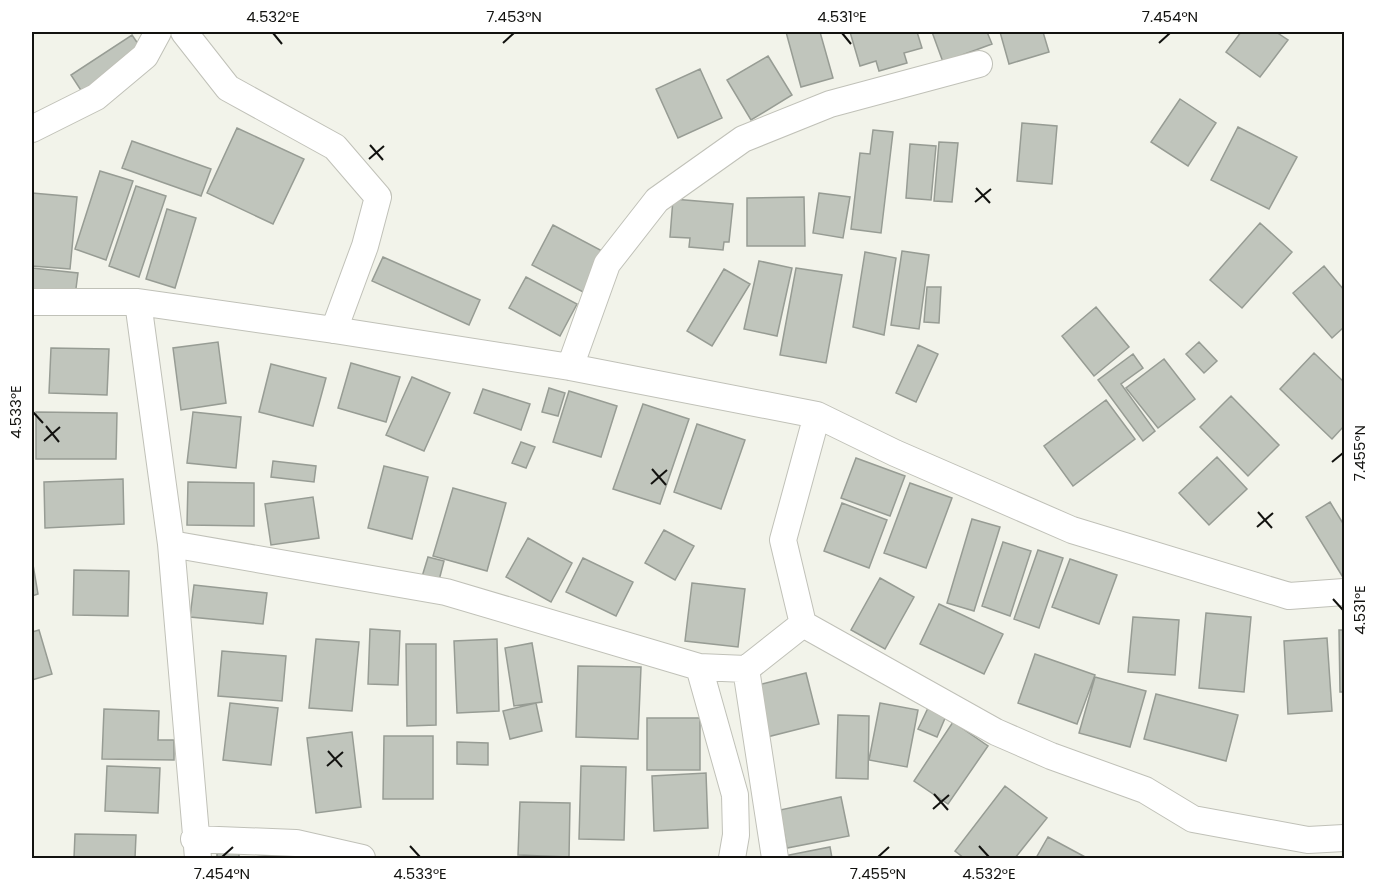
<svg xmlns="http://www.w3.org/2000/svg" width="1376" height="890" font-family="Poppins,sans-serif">
  <rect width="100%" height="100%" fill="#f2f3ea"/>
  <path fill="#c0c5bc" stroke="#979c94" stroke-width="1.5" d="M786,32H820L833,78L801,87Z
    M850,32H917L922,48L904,53L907,63L879,71L876,61L860,66Z
    M932,32H987L992,44L943,62Z
    M1000,32H1043L1049,52L1009,64Z
    M1241,32H1276L1288,40L1260,77L1226,52Z
    M132,35L145,54L84,95L71,75Z
    M768,56L792,95L751,120L727,80Z
    M700,69L722,118L678,138L656,89Z
    M1180,99L1216,123L1188,166L1151,142Z
    M1022,123L1057,126L1052,184L1017,181Z
    M1238,127L1297,157L1269,209L1211,180Z
    M237,128L304,159L273,224L207,193Z
    M873,130L893,132L881,233L851,229L860,153L870,154Z
    M132,141L211,169L201,196L122,168Z
    M939,142L958,143L952,202L934,201Z
    M910,144L936,146L931,200L906,198Z
    M100,171L133,181L106,260L75,249Z
    M136,186L166,196L139,277L109,266Z
    M32,193L77,197L70,269L32,266Z
    M819,193L850,197L843,238L813,233Z
    M804,197L805,246H747V198Z
    M673,199L733,204L729,242H724L723,250L689,247L690,238L670,237Z
    M167,209L196,218L175,288L146,279Z
    M1260,223L1292,252L1242,308L1210,280Z
    M553,225L606,253L585,293L532,265Z
    M902,251L929,255L919,329L891,325Z
    M865,252L896,258L884,335L853,327Z
    M383,257L480,300L469,325L372,281Z
    M759,261L792,268L777,336L744,329Z
    M1324,266L1344,290V327L1332,338L1293,293Z
    M32,268L78,273L75,296L32,291Z
    M796,268L842,275L826,363L780,355Z
    M724,269L750,284L712,346L687,331Z
    M526,277L577,304L560,336L509,308Z
    M927,287H941L939,323L924,322Z
    M1096,307L1129,347L1094,376L1062,336Z
    M218,342L226,403L181,410L173,348Z
    M1199,342L1217,361L1204,373L1186,354Z
    M918,345L938,354L916,402L896,393Z
    M51,348L109,349L107,395L49,393Z
    M1314,353L1344,382V426L1332,439L1280,389Z
    M1133,354L1143,368L1121,384L1155,431L1143,441L1098,380Z
    M1164,359L1195,399L1158,428L1126,388Z
    M351,363L400,377L386,422L338,408Z
    M271,364L326,378L313,426L259,412Z
    M412,377L450,393L424,451L386,435Z
    M549,388L565,393L558,416L542,412Z
    M483,389L530,404L521,430L474,413Z
    M569,391L617,406L601,457L553,442Z
    M1231,396L1279,445L1248,476L1200,427Z
    M1106,400L1135,439L1073,486L1044,446Z
    M643,404L689,419L660,504L613,489Z
    M36,412L117,413L116,459H36Z
    M193,412L241,417L236,468L187,463Z
    M697,424L745,440L721,509L674,492Z
    M521,442L535,447L526,468L512,463Z
    M1217,457L1247,489L1209,525L1179,493Z
    M856,458L905,476L890,516L841,498Z
    M273,461L316,466L314,482L271,477Z
    M384,466L428,477L412,539L368,528Z
    M123,479L124,524L45,528L44,482Z
    M188,482L254,483V526L187,525Z
    M910,483L952,498L926,568L884,553Z
    M453,488L506,503L487,571L433,556Z
    M313,497L319,538L271,545L265,504Z
    M1330,502L1344,525V579L1306,517Z
    M842,503L887,520L869,568L824,551Z
    M972,519L1000,527L974,611L947,603Z
    M664,530L694,546L675,580L645,563Z
    M528,538L572,563L551,602L506,577Z
    M1003,542L1031,551L1010,616L982,606Z
    M1038,550L1063,558L1039,628L1014,619Z
    M428,557L444,561L438,584L421,580Z
    M583,558L633,582L616,616L566,592Z
    M32,559L38,594L32,596Z
    M1070,559L1117,575L1099,624L1052,607Z
    M74,570L129,571L128,616L73,615Z
    M880,578L914,597L885,649L851,630Z
    M692,583L745,589L738,647L685,641Z
    M194,585L267,593L263,624L190,617Z
    M939,604L1003,634L984,674L920,644Z
    M1206,613L1251,617L1244,692L1199,688Z
    M1133,617L1179,620L1175,675L1128,672Z
    M370,629L400,631L398,685L368,684Z
    M39,630L52,674L32,680V632Z
    M1339,630H1344V692H1340Z
    M1327,638L1332,711L1288,714L1284,641Z
    M316,639L359,642L352,711L309,708Z
    M497,639L499,711L457,713L454,641Z
    M532,643L542,702L514,706L505,648Z
    M406,644H436V725L407,726Z
    M222,651L286,656L282,701L218,696Z
    M1035,654L1095,675L1077,724L1018,703Z
    M578,666L641,667L638,739L576,737Z
    M806,673L819,724L767,737L754,686Z
    M1095,677L1146,691L1130,747L1079,733Z
    M1156,694L1238,715L1226,761L1144,739Z
    M230,703L278,708L271,765L223,760Z
    M536,703L542,731L510,739L503,711Z
    M880,703L918,710L907,767L869,760Z
    M928,708L946,716L937,737L918,729Z
    M104,709L159,711L158,740H174V760L102,759Z
    M838,715L869,716L868,779L836,778Z
    M647,718H700V770H647Z
    M953,722L988,746L948,804L914,781Z
    M352,732L361,807L316,813L307,738Z
    M384,736H433V799H383Z
    M457,742L488,743V765L457,764Z
    M107,766L160,768L158,813L105,811Z
    M581,766L626,767L624,840L579,839Z
    M706,773L708,828L654,831L652,776Z
    M1005,786L1047,818L1015,858H964L955,851Z
    M841,797L849,836L787,848L780,810Z
    M520,802L570,803L569,857L518,855Z
    M75,834L136,835L135,858H74Z
    M1048,837L1087,858H1036Z
    M830,847L832,858H785L784,856Z
    M239,848V858H217V849Z
    M280,854V858H246Z"/>
  <g fill="none" stroke-linecap="round" stroke-linejoin="round">
    <defs>
      <path id="street" d="M184,32L228,88L335,147L378,197L365,246L334,330
        M32,129L96,97L145,56L158,32
        M32,302H138L334,330L570,367L817,415L895,453L1072,530L1289,596L1344,592
        M138,302L171,544L198,858
        M570,367L607,264L657,200L743,139L830,104L979,64
        M817,415L783,540L803,624L996,732L1051,756L1145,790L1193,819L1308,840L1344,838
        M171,544L446,592L699,667L746,669L803,624
        M699,667L735,795L736,835L732,858
        M746,669L775,858
        M194,839L296,843L362,858"/>
    </defs>
    <use href="#street" stroke="#c0c1b8" stroke-width="28"/>
    <use href="#street" stroke="#fff" stroke-width="26"/>
  </g>
  <path fill="none" stroke="#12120f" stroke-width="2" d="M273,33L282,44M842,33L851,44M503,43L514,33M1159,43L1170,33M370,145L383,160M369,159L384,146M976,188L990,203M975,202L991,189M33,412L43,423M46,426L59,442M44,441L60,427M1332,462L1343,453M652,469L666,485M651,484L667,470M1258,512L1272,528M1257,527L1273,513M1333,599L1343,610M328,751L342,767M327,766L343,752M934,794L948,810M933,809L949,795M410,846L420,857M979,846L989,857M222,857L233,847M878,857L889,847"/>
  <rect width="1376" height="890" fill="none" stroke="#ffffff" stroke-width="66"/>
  <rect x="33" y="33" width="1310" height="824" fill="none" stroke="#12120f" stroke-width="2"/>
  <g font-size="15" text-anchor="middle" fill="#12120f">
    <text x="273" y="22">4.532°E</text>
    <text x="514" y="22">7.453°N</text>
    <text x="842" y="22">4.531°E</text>
    <text x="1170" y="22">7.454°N</text>
    <text transform="translate(16 412) rotate(-90)" y="5">4.533°E</text>
    <text transform="translate(1360 453) rotate(-90)" y="5">7.455°N</text>
    <text transform="translate(1360 610) rotate(-90)" y="5">4.531°E</text>
    <text x="222" y="879">7.454°N</text>
    <text x="420" y="879">4.533°E</text>
    <text x="878" y="879">7.455°N</text>
    <text x="989" y="879">4.532°E</text>
  </g>
</svg>
